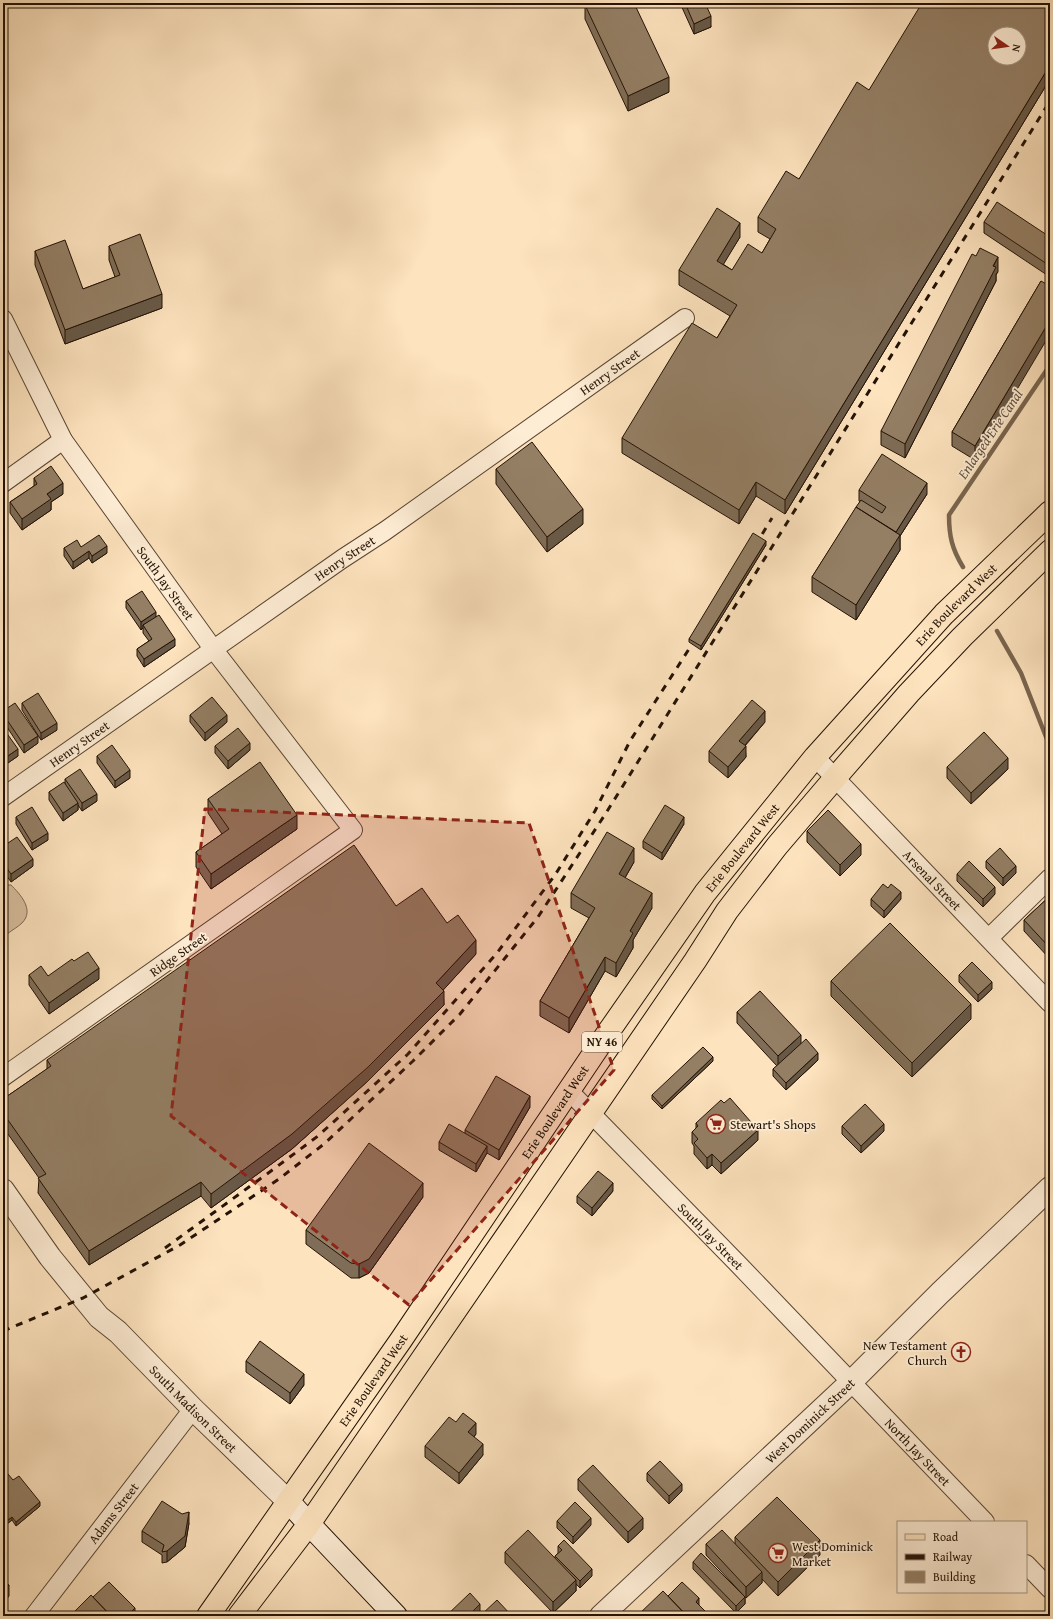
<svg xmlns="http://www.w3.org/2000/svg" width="1053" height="1619" font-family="'Gentium Book Plus',serif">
  <rect width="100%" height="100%" fill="#fde3be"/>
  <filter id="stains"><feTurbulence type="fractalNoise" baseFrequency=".005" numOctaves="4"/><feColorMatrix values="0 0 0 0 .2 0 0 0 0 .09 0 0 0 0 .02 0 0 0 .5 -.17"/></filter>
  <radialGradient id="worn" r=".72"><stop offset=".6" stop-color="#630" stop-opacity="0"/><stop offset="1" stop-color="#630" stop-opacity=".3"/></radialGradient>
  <path fill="#d8bf9e" stroke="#7e6851" d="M3,885H11C20,894 35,910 22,923C18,927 12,930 7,934L3,927Z"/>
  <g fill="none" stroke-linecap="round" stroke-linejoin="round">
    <path stroke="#79654e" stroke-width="4.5" d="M963,567C952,549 949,536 949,515L1050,365
      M997,631L1021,673L1050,747"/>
    <defs>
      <g id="minor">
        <path id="s1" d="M3,319L63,440L214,650L353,830L3,1077"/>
        <path d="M3,483L63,440"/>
        <path id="s2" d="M815,757L1050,1003"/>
        <path id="s3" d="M3,797L342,559L385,531L685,318"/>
        <path d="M989,938L1050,878"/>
        <path id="s4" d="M569,1091L739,1265L985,1522"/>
        <path d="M1026,1564L1050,1589"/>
        <path id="s5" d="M34,1616L193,1409"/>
      </g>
      <g id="tertiary">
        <path id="s6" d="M3,1190L50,1257L99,1317L118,1332L193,1409L288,1501"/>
        <path id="s7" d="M601,1616L851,1382L940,1293L1050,1188"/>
      </g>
      <path id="secondary" d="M288,1501L309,1524L396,1616"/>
      <g id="primary">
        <path id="s8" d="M208,1616L401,1340L609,1031L705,893L815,757L944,614L1050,512"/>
        <path d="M239,1616L309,1524L695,961L727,911L777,846L835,778L909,693L962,637L1050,551"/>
      </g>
    </defs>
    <use href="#minor" stroke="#5a4632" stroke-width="20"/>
    <use href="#tertiary" stroke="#5a4632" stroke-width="24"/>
    <use href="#secondary" stroke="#231204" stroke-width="24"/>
    <use href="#primary" stroke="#231204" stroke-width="24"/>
    <use href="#minor" stroke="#feedd5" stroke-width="18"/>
    <use href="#tertiary" stroke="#feedd5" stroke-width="22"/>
    <use href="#secondary" stroke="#feedd5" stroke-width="22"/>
    <use href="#primary" stroke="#fde3be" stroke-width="22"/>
    <path stroke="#231204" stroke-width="3" stroke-dasharray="7 7" stroke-linecap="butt" d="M755,546L772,518
      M165,1248L271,1171L318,1136L408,1054L497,953L555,875L595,811L630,741L698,635
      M3,1331L83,1298L180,1245L279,1179L324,1144L413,1061L460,1014L538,917L606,813L1050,101"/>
  </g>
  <path fill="#7f6d57" stroke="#231204" d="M680,3H705L711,27L694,34Z
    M1050,3V79L785,514L756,496L739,524L622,453V438L717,338L730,316L679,285V270L740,237L723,264L732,270L762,253L770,239L758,232V217L799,179L869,90Z
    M585,5L669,92L628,111L585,19Z
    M984,222L1050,237V277L984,233Z
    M109,246L162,308L65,344L35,265V251L83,289L115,277L109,260Z
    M998,272L996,274V281L905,458L881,445V431Z
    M1041,281L975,460L952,446V432Z
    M496,469L583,524L547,552L496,484Z
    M34,478L63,494L51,502V510L22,530L10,513V502L34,486Z
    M859,490L927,494L900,536V550L856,620L812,592V577L860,502L859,501Z
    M766,545L701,650L689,642V639Z
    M81,547L107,553L92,563L89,558L73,569L64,556V548Z
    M126,601L156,617L175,646L144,667L137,656V649L149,641L143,633V628L141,630L126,608Z
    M22,703L57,730L41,740L22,710Z
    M3,711L38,743L24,753L3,721Z
    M190,715L227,722L205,741L190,722Z
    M765,722L745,746L746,757L728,778L709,762V751Z
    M3,728L18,756L5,765L3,762Z
    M215,746L250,750L228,769L215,753Z
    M97,756L130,778L115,788L97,763Z
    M947,767L1008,769L971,804L947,778Z
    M65,779L97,801L82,811L78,805V810L63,821L49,800V792L65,784Z
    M208,799L297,829L211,889L196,867V852L222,834L208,813Z
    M16,817L48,840L32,850L16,824Z
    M684,824L662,860L643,848V841Z
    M807,831L861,855L840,876L807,842Z
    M3,836L8,843L33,866L11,882L4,872V877L3,878Z
    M986,861L1016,873L1003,886L986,868Z
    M634,862L625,878L652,908L633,940V948L616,977L605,971L569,1033L540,1016V1001L589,918L571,908V893Z
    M957,874L995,894L983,907L957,881Z
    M888,888L901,899L884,918L871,906V899Z
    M1050,896V959L1024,931V920Z
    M396,906L447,923L476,954L443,990L444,1005L368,1081L292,1149L211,1208L201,1196L89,1265L38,1193L39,1178L3,1127V1099L47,1069V1060Z
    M29,975L48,976L99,979L49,1014L29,985Z
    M959,975L992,989L978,1002L959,982Z
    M831,981L971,1019L912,1077L831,996Z
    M737,1012L801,1044L818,1060L786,1090L773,1076V1069L777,1066L737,1023Z
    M713,1061L662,1109L652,1099V1095Z
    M530,1107L499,1160L487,1153L476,1172L439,1150V1142L465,1133V1130Z
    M696,1123L758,1140L721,1174L712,1165L707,1169L694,1154V1146L692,1143V1132L696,1129Z
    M842,1126L884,1131L861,1153L842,1134Z
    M613,1191L592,1216L577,1203V1196Z
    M423,1197L369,1273L359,1278H351L306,1244V1230Z
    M246,1361L304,1385L290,1404L246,1372Z
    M476,1434L474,1437L483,1455L459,1484L425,1457V1446Z
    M647,1473L682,1491L669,1504L647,1481Z
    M578,1479L643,1529L628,1543L578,1490Z
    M13,1480L40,1506L16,1526L12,1520L3,1527Z
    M557,1521L591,1525L573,1544L557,1528Z
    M189,1523L185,1547L167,1562L162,1563V1555L142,1542V1531Z
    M735,1537L820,1555L778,1596L762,1579V1583L746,1598L745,1597V1604L736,1613L693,1569V1562L745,1597L706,1555V1544H735Z
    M558,1546L592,1576L580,1588L576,1584V1591L553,1613L505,1563V1552L555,1558V1556L558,1553Z"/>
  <path fill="#685947" stroke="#231204" d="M711,16V27L694,34V24Z
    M1050,65V79L785,514V500Z
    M669,77V92L628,111V96Z
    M7,152V160L3,161V154Z
    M740,223V237L717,275V261Z
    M998,257V272L996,274V281L905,458V444Z
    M162,294V308L65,344V330Z
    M1050,320V334L975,460V446Z
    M756,482V496L739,524V510Z
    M63,483V494L51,502V510L22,530V519L47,494Z
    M927,483V494L900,536V550L856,620V605L894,535Z
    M583,509V524L547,552V537Z
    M766,541V545L701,650V646Z
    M107,546V553L92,563V556Z
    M89,551V558L73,569V562Z
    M156,612V619L143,625V628L141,630V622Z
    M175,639V646L144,667V659Z
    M765,711V722L739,752V741Z
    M227,715V722L205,741V733Z
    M57,723V730L41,740V733Z
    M38,736V743L24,753V745Z
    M250,743V750L228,769V761Z
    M746,746V757L728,778V767Z
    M18,749V756L5,765V758Z
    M1008,758V769L971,804V793Z
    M130,770V778L115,788V781Z
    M97,794V801L82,811V803Z
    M78,803V810L63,821V813Z
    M297,815V829L211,889V874Z
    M684,817V824L662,860V853Z
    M48,833V840L32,850V843Z
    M861,844V855L840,876V865Z
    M634,848V862L619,888V874Z
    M33,859V866L11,882V874Z
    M1016,866V873L1003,886V878Z
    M4,870V877L3,878V871Z
    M995,887V894L983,907V899Z
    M901,892V899L884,918V911Z
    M652,893V908L633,940V948L616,977V963L630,931Z
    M476,940V954L436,998V983Z
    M605,957V971L569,1033V1018Z
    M99,968V979L49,1014V1003Z
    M992,982V989L978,1002V995Z
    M444,991V1005L368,1081L292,1149L211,1208V1194Z
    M971,1004V1019L912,1077V1063Z
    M801,1035V1046L778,1067V1056Z
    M818,1053V1060L786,1090V1083Z
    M713,1057V1061L662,1109V1106Z
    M530,1096V1107L499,1160V1150Z
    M884,1124V1131L861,1153V1146Z
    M758,1130V1140L721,1174V1163Z
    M487,1146V1153L476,1172V1164Z
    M712,1154V1165L707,1169V1158Z
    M201,1182V1196L89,1265V1251Z
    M423,1183V1197L369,1273L359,1278V1264Z
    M613,1183V1191L592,1216V1208Z
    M304,1374V1385L290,1404V1393Z
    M476,1423V1434L468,1443V1432Z
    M483,1444V1455L459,1484V1473Z
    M682,1484V1491L669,1504V1496Z
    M40,1502V1506L16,1526V1522Z
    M189,1512V1523L185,1547L167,1562V1551Z
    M12,1517V1520L3,1527V1524Z
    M591,1518V1525L573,1544V1537Z
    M643,1518V1529L628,1543V1532Z
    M820,1540V1555L778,1596V1582Z
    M592,1569V1576L580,1588V1581Z
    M762,1572V1583L746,1598V1587Z
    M576,1580V1591L553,1613V1602Z
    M9,1585V1596L3,1604V1593Z
    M745,1597V1604L736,1613V1606Z
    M699,1598V1606L696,1602Z
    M480,1604V1611L476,1616H468Z
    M135,1608V1616H127Z"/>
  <path fill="#947f65" stroke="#231204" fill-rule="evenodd" d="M588,3H634L669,77L628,96L585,5Z
    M685,3H705L711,16L694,24Z
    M922,3H1050V65L785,500L756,482L739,510L622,438L692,323L717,338L737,305L679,270L717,208L740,223L717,261L732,270L748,244L762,253L776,229L758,217L786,171L799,179L857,82L869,90ZM995,34H1019V58H995Z
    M3,143L7,152L3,154Z
    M997,202L1050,237V266L984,222Z
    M140,234L162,294L65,330L35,251L65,240L83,289L120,275L109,246Z
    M980,248L998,257L993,266L996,267L905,444L881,431L972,254L976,256Z
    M1041,281L1050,286V320L975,446L952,432Z
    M532,442L583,509L547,537L496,469Z
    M882,454L927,483L896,532L856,507L861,500L882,513L886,507L859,490Z
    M51,466L63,483L47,494L51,499L22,519L10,502L37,484L34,478Z
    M856,507L900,535L856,605L812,577Z
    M753,533L766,541L701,646L689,639Z
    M99,535L107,546L92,556L89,551L73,562L64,548L77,540L81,547Z
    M142,591L156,612L141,622L126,601Z
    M159,615L175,639L144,659L137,649L152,639L143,625Z
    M38,693L57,723L41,733L22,703Z
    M212,697L227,715L205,733L190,715Z
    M752,700L765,711L739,741L746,746L728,767L709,751Z
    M15,703L38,736L24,745L3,714V711Z
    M3,728L18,749L5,758L3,755Z
    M238,728L250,743L228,761L215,746Z
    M984,732L1008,758L971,793L947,767Z
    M112,745L130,770L115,781L97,756Z
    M260,762L297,815L211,874L196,852L229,829L208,799Z
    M80,769L97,794L82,803L65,779Z
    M64,782L78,803L63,813L49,792Z
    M665,805L684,817L662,853L643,841Z
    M32,807L48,833L32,843L16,817Z
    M828,810L861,844L840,865L807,831Z
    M607,832L634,848L619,874L652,893L630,931L633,933L616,963L605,957L569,1018L540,1001L595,908L571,893Z
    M3,836L8,843L17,837L33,859L11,874L3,863Z
    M354,845L396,906L422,888L447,923L458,915L476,940L436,983L444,991L368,1067L292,1134L211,1194L201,1182L89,1251L38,1178L46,1174L3,1113V1099L51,1066L47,1060Z
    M1000,848L1016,866L1003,878L986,861Z
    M969,861L995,887L983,899L957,874Z
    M883,884L888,888L891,884L901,892L884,911L871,899Z
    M1050,896V948L1024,920Z
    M890,923L971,1004L912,1063L831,981Z
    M88,952L99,968L49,1003L29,975L41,966L48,976L72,959L74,961Z
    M972,962L992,982L978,995L959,975Z
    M760,991L801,1035L778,1056L737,1012Z
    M806,1039L818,1053L786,1083L773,1069Z
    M703,1047L713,1057L662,1106L652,1095Z
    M496,1076L530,1096L499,1150L465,1130Z
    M730,1098L758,1130L721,1163L712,1154L707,1158L694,1143L698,1139L692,1132L698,1126L696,1123L721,1100L724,1103Z
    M865,1104L884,1124L861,1146L842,1126Z
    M449,1124L487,1146L476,1164L439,1142Z
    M369,1143L423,1183L369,1259L359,1264L351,1263L306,1230Z
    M598,1171L613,1183L592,1208L577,1196Z
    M260,1341L304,1374L290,1393L246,1361Z
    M463,1413L476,1423L468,1432L483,1444L459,1473L425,1446L449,1417L456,1422Z
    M660,1461L682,1484L669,1496L647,1473Z
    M593,1465L643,1518L628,1532L578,1479Z
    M3,1468L13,1480L19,1476L40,1502L16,1522L12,1517L3,1524Z
    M777,1497L820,1540L778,1582L735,1537Z
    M162,1501L182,1514L189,1512L185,1536L167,1551L162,1552L164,1545L142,1531Z
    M575,1502L591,1518L573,1537L557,1521Z
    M528,1530L576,1580L553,1602L505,1552Z
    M722,1530L762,1572L746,1587L706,1544Z
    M564,1540L592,1569L580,1581L555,1556L562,1550L558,1546Z
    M701,1553L745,1597L736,1606L693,1562Z
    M3,1579L9,1585L3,1593Z
    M109,1582L135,1608L127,1616H111L93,1597Z
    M682,1582L699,1598L696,1602L710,1616H687L668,1596Z
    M663,1591L687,1616H637Z
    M470,1593L480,1604L468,1616H446Z
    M91,1595L111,1616H70Z
    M497,1600L512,1616H480Z"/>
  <path fill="#8f2418" fill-opacity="0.2" stroke="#8f2418" stroke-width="3" stroke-dasharray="8 5" stroke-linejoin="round" d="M205,809L529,823L614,1070L409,1305L171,1116Z"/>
  <defs>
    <symbol id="supermarket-ring" viewBox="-11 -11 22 22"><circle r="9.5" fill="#feedd5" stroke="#8f2418" stroke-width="1.5"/><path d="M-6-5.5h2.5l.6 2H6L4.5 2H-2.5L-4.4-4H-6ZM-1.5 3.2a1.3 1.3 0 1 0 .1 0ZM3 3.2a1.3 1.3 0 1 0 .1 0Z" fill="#8f2418"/></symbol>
    <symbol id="church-ring" viewBox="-11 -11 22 22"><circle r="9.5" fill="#feedd5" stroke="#8f2418" stroke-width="1.5"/><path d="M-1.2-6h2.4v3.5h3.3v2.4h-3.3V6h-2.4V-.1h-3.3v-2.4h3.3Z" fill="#8f2418"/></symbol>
  </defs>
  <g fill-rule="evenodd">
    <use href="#supermarket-ring" x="705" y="1113" width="22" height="22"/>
    <use href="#church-ring" x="950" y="1341" width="22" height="22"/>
    <use href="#supermarket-ring" x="767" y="1542" width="22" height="22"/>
  </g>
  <g text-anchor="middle" stroke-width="3.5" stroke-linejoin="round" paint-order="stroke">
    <rect fill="#feedd5" stroke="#655443" stroke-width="1" x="582" y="1032" width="40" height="20" rx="3"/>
    <g font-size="12" font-weight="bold" fill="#231204">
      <text x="602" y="1046">NY 46</text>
    </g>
    <g font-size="13" fill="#231204" stroke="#feedd5">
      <text dy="5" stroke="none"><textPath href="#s3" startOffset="741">Henry Street</textPath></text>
      <text dy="5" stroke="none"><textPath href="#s3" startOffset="417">Henry Street</textPath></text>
      <text dy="5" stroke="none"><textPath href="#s1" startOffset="311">South Jay Street</textPath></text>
      <text dy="5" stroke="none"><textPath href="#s8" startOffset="1260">Erie Boulevard West</textPath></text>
      <text dy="5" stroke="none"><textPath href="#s3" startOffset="93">Henry Street</textPath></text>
      <text dy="5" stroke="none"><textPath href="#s8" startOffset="936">Erie Boulevard West</textPath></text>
      <text dy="5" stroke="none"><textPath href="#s2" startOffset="170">Arsenal Street</textPath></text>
      <text transform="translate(178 954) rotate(-35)" y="5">Ridge Street</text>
      <text dy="5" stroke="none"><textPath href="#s8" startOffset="612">Erie Boulevard West</textPath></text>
      <text dy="5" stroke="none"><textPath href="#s4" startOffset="203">South Jay Street</textPath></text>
      <text dy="5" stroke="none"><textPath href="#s8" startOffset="288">Erie Boulevard West</textPath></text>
      <text dy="5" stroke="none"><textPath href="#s6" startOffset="291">South Madison Street</textPath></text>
      <text dy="5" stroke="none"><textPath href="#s7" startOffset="286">West Dominick Street</textPath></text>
      <text dy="5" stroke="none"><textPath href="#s4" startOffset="502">North Jay Street</textPath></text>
      <text dy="5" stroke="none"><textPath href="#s5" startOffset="130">Adams Street</textPath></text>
    </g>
    <g font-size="13" fill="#231204" stroke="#feedd5" text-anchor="start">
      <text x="730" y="1129">Stewart's Shops</text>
      <text x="947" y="1350" text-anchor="end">New Testament<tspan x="947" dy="15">Church</tspan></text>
      <text x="792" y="1551">West Dominick<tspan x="792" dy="15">Market</tspan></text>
    </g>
    <g font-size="14" font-style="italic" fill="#64503b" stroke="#feedd5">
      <text transform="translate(990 434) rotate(-56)" y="5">Enlarged Erie Canal</text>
    </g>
  </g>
  <rect width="1053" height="1619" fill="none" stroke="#fde3be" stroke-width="16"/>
  <rect x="4" y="4" width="1045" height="1611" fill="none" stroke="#231204" stroke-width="2"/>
  <rect x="8" y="8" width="1037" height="1603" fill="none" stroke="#231204"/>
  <rect x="897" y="1521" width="130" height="72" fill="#feedd5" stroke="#a69581"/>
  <rect x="905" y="1534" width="20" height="6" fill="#fde3be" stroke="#a69581"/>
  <text x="933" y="1541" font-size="12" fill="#231204">Road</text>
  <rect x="905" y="1554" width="20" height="6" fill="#231204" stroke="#a69581"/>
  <text x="933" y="1561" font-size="12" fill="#231204">Railway</text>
  <rect x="905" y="1571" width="20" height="12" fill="#947f65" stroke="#a69581"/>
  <text x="933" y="1581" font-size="12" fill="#231204">Building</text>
  <g transform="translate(1007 46) rotate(103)"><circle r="19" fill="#feedd5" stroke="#a69581"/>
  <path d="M0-3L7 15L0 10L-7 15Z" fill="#8f2418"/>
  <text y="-6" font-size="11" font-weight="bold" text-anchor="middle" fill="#231204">N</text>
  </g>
  <rect width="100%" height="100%" filter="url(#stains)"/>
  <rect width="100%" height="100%" fill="url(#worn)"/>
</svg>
